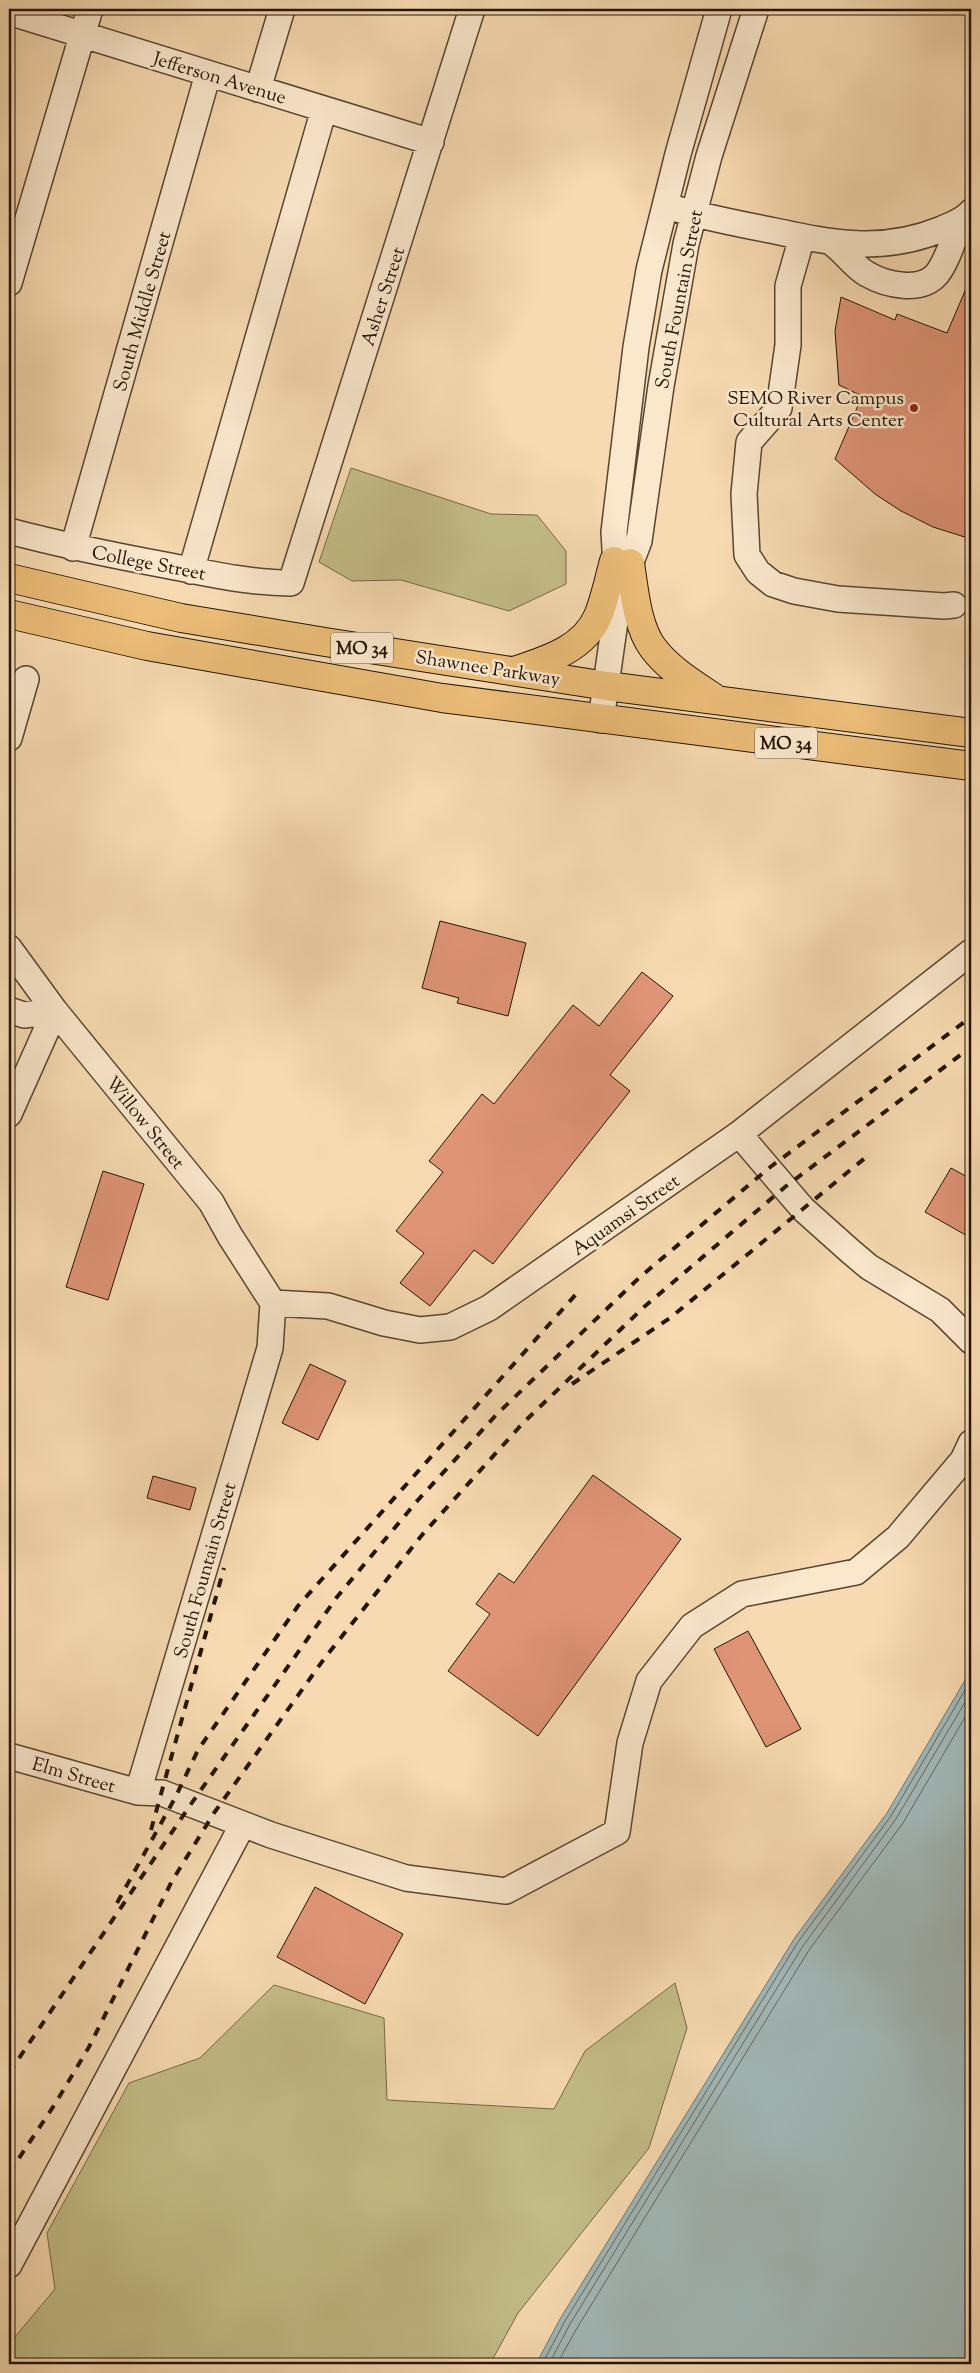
<svg xmlns="http://www.w3.org/2000/svg" width="980" height="2373" font-family="'Sorts Mill Goudy',serif">
  <rect width="100%" height="100%" fill="#f7dab1"/>
  <filter id="stains"><feTurbulence type="fractalNoise" baseFrequency=".004" numOctaves="4"/><feColorMatrix values="0 0 0 0 .2 0 0 0 0 .09 0 0 0 0 .02 0 0 0 .5 -.17"/></filter>
  <radialGradient id="worn" r=".72"><stop offset=".6" stop-color="#630" stop-opacity="0"/><stop offset="1" stop-color="#630" stop-opacity=".3"/></radialGradient>
  <path fill="#c3bd87" stroke="#736846" d="M351,468L491,514L537,515L566,551V584L509,611L401,580L352,581L319,562Z
    M675,1983L687,2028L649,2148L518,2313L490,2364H9V2344L55,2289L47,2233L129,2083L200,2058L274,1985L384,2018L387,2100L554,2109L585,2051Z"/>
  <path fill="#a2b8b8" stroke="#6f7670" d="M971,1670V2364H536L560,2319L794,1939L887,1813Z"/>
  <g fill="none" stroke-linecap="round" stroke-linejoin="round">
    <path stroke="#62665e" stroke-width="1" d="M542,2364L565,2321L798,1942L891,1816L971,1680
      M549,2364L570,2324L803,1946L896,1819L971,1692
      M557,2364L577,2328L809,1950L903,1823L971,1707"/>
  </g>
  <path fill="#df9476" stroke="#231405" d="M971,277V539L933,527L901,511L875,494L835,459L862,396L839,385L835,331L841,297L895,320L897,314L947,333Z
    M440,921L526,943L508,1016L457,1003L459,998L422,988Z
    M642,972L673,996L610,1075L630,1091L493,1264L474,1250L430,1306L400,1283L424,1253L396,1231L443,1172L429,1161L482,1094L494,1104L573,1005L599,1026Z
    M951,1168L971,1179V1238L925,1212Z
    M103,1171L144,1184L108,1300L66,1287Z
    M310,1364L346,1381L318,1440L282,1423Z
    M593,1475L681,1539L538,1736L448,1671L490,1614L476,1604L499,1573L514,1583Z
    M153,1476L196,1488L190,1510L147,1498Z
    M748,1631L801,1729L766,1747L714,1649Z
    M315,1887L403,1934L365,2004L277,1957Z"/>
  <g fill="none" stroke-linecap="round" stroke-linejoin="round">
    <defs>
      <path id="minor" d="M9,12L431,142
        M258,89L282,9
        M677,209C708,218 739,224 770,230C831,243 881,254 942,229C953,224 963,221 971,212
        M802,237L788,286V345L779,408L749,442L744,494L747,555L758,572L773,584L794,591L838,599L944,606L954,605
        M832,243C845,252 854,267 867,274C886,285 921,293 937,274C948,260 954,237 961,220
        M9,283L90,9
        M9,531C62,545 116,556 170,566C210,574 250,583 291,583L472,9
        M73,548L208,74
        M191,571L324,109
        M617,582L614,532L636,347L649,270L678,154L719,9
        M601,720L619,593L639,541L661,386L686,244L709,156L756,9
        M9,738L26,679
        M9,948L55,1011L211,1202L230,1236L273,1303
        M9,1010L24,1015L55,1011
        M9,1114L55,1011
        M739,1134L803,1209L850,1251L869,1267L940,1310L971,1341
        M9,1756L138,1792L162,1793L271,1835L406,1878L506,1891L617,1832L630,1743L649,1681L692,1626L742,1594L856,1572L898,1537L963,1460L971,1443
        M138,1792L270,1348L273,1303L328,1306L384,1323L420,1330L450,1327L489,1308L739,1134L971,952
        M9,2265L243,1824"/>
      <path id="highway" d="M630,563C634,589 637,627 653,648C669,669 692,683 713,697
        M9,578L181,618L325,642L607,686L971,733
        M9,614L147,646L442,698L971,766
        M517,670C547,660 584,649 598,616C605,599 609,579 614,561"/>
    </defs>
    <use href="#minor" stroke="#584630" stroke-width="28"/>
    <use href="#highway" stroke="#231405" stroke-width="30"/>
    <use href="#minor" stroke="#fae7cc" stroke-width="25"/>
    <use href="#highway" stroke="#ecbd78" stroke-width="28"/>
    <path stroke="#231405" stroke-width="4" stroke-dasharray="9 9" stroke-linecap="butt" d="M572,1384L670,1318L865,1158
      M151,1830L224,1568
      M117,1903L175,1798L198,1750L298,1606L578,1292
      M9,2073L191,1804L337,1597L418,1500L497,1414L640,1277L769,1168L971,1017
      M9,2173L55,2104L89,2047L172,1881L214,1813L324,1659L422,1535L523,1423L644,1307L785,1187L971,1047"/>
  </g>
  <circle fill="#8f2418" stroke="#fae7cc" stroke-width="2" cx="914" cy="408" r="5"/>
  <g text-anchor="middle" stroke-width="5" stroke-linejoin="round" paint-order="stroke">
    <g fill="#fae7cc" stroke="#645341" stroke-width="1">
      <rect x="331" y="632.5" width="62" height="31" rx="4"/>
      <rect x="755" y="727.5" width="62" height="31" rx="4"/>
    </g>
    <g font-size="18" font-weight="bold" fill="#231405">
      <text x="362" y="654">MO 34</text>
      <text x="786" y="749">MO 34</text>
    </g>
    <g font-size="19" fill="#231405" stroke="#fae7cc">
      <text transform="translate(220 77) rotate(17)" y="7">Jefferson Avenue</text>
      <text transform="translate(382 296) rotate(-72)" y="7">Asher Street</text>
      <text transform="translate(678 299) rotate(-79)" y="7">South Fountain Street</text>
      <text transform="translate(141 311) rotate(-74)" y="7">South Middle Street</text>
      <text transform="translate(149 562) rotate(11)" y="7">College Street</text>
      <text transform="translate(488 667) rotate(9)" y="7">Shawnee Parkway</text>
      <text transform="translate(146 1122) rotate(51)" y="7">Willow Street</text>
      <text transform="translate(625 1214) rotate(-35)" y="7">Aquamsi Street</text>
      <text transform="translate(204 1570) rotate(-74)" y="7">South Fountain Street</text>
      <text transform="translate(74 1774) rotate(16)" y="7">Elm Street</text>
    </g>
    <g font-size="19" fill="#231405" stroke="#fae7cc" text-anchor="end">
      <text x="904" y="404">SEMO River Campus<tspan x="904" dy="22">Cultural Arts Center</tspan></text>
    </g>
  </g>
  <rect width="980" height="2373" fill="none" stroke="#f7dab1" stroke-width="30"/>
  <rect x="10" y="10" width="960" height="2353" fill="none" stroke="#231405" stroke-width="2.5"/>
  <rect x="15" y="15" width="950" height="2343" fill="none" stroke="#231405"/>
  <rect width="100%" height="100%" filter="url(#stains)"/>
  <rect width="100%" height="100%" fill="url(#worn)"/>
</svg>
